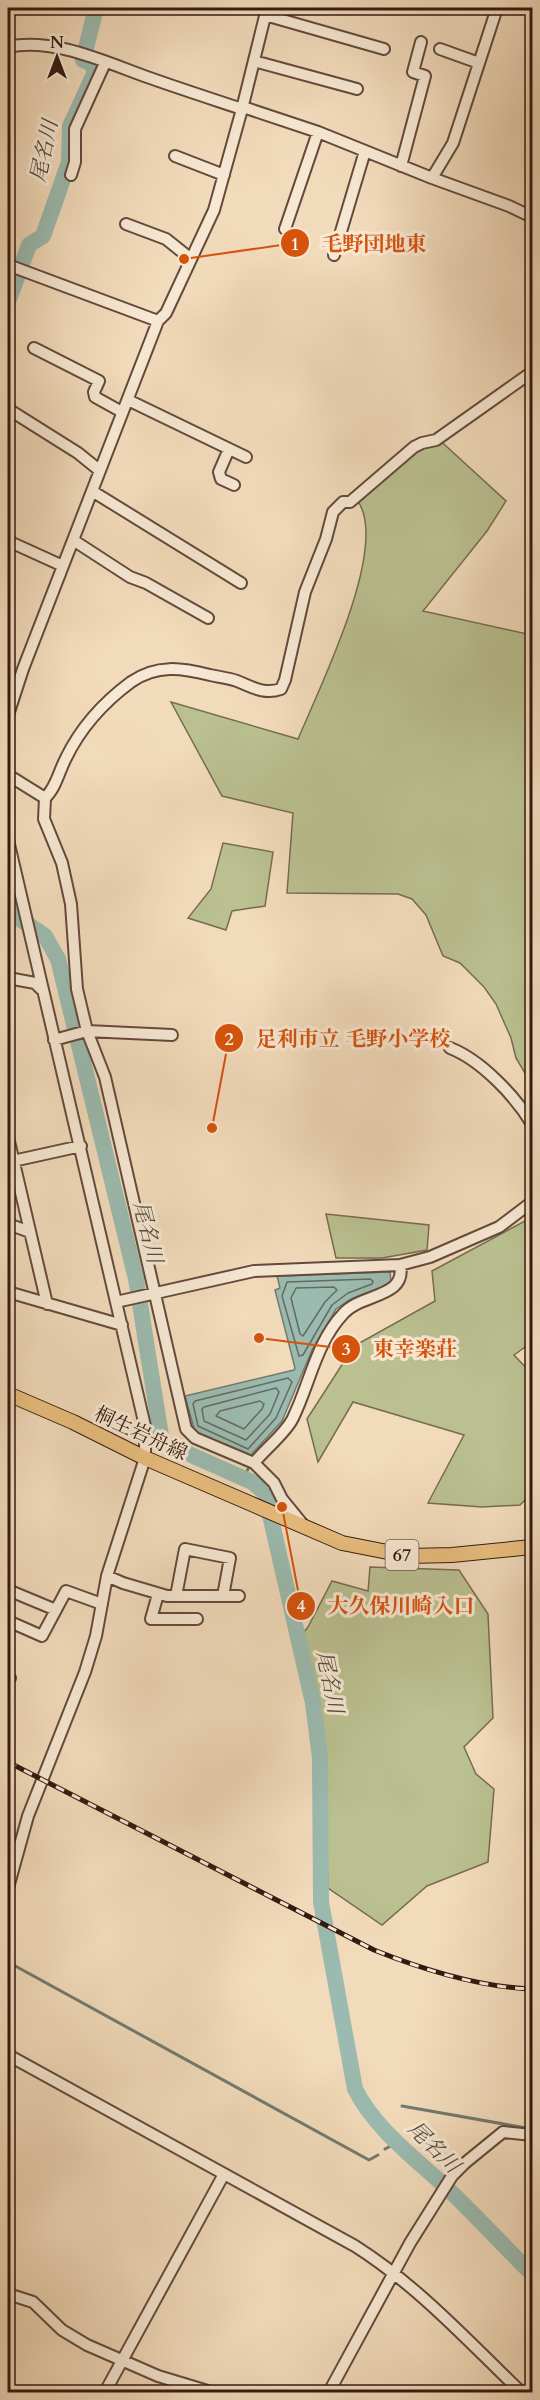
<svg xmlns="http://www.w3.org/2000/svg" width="540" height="2400" font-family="Cardo,'Noto Serif JP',serif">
  <rect width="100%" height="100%" fill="#f2dbbb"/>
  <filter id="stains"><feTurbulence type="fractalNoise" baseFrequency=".00333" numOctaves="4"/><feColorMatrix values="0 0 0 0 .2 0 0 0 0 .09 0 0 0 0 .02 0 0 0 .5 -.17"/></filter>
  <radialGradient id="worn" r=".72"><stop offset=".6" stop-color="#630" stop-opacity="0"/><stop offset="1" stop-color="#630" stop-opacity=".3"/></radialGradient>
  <path fill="#bac090" stroke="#766d50" stroke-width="1.5" d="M434,435L506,501L487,531L423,611L532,635V1085L516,1058L511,1038L496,1004L484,987L460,963L443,956L426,915L412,899L398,894L287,893L293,813L222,796L171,702L298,739C320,687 380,565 363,512C361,506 358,501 355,495Z
    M223,843L273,852L265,906L232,911L226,930L188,918L211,889Z
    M326,1214L429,1225L427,1250L382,1258H336Z
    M532,1214V1342L514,1355L532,1374V1493L520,1505L482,1507L428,1503L464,1435L353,1402L318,1462L307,1419L354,1346L435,1301L432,1271L527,1220Z
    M370,1567L459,1570L488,1614L493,1718L464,1747L476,1774L494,1789L488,1862L427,1886L382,1925L328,1888L322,1735L302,1634L308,1627L332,1581L368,1591Z"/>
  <path fill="#9bbbb0" stroke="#717b70" stroke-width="1.5" d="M390,1272L391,1281L385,1286L351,1299L336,1309L312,1350L282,1421L249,1457L195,1432L185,1396L294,1370L295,1368L275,1290L280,1288L277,1276Z"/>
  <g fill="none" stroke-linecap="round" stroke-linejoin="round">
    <path stroke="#676a60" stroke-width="1.5" d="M370,1279L373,1281L372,1284L348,1293L332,1305L303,1355L299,1356L282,1296L287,1282Z
      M296,1288L334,1287L337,1290L325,1302L303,1336L300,1334L291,1298Z
      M288,1378L292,1382L276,1418L248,1449L198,1426L193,1404L195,1401Z
      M276,1388L279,1392L270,1414L246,1440L204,1421L202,1409L204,1407Z
      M260,1401L264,1404L262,1409L244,1429L216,1416L220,1411Z"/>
    <path stroke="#717b70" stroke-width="3" d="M244,1478L248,1469
      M8,1962L369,2160L378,2155
      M402,2106L532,2129
      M385,2149L396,2143"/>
    <path stroke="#9bbbb0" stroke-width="16" d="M8,302L29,245L43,236L69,162L70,126L95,72L91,63L83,60L96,8
      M8,911L45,936L58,959L136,1279L162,1442L252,1482L265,1493L313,1703L320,1758L321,1902L355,2089C375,2129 416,2159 448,2189C477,2217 504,2246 532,2274"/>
    <defs>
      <path id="minor" d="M265,15L384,49
        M8,47C54,37 107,63 150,78C181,89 212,99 242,109
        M440,49L479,63
        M254,61L357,89
        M243,107L318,132L432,178L509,206L532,217
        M175,156L224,175
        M401,166L425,76L413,72L421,42
        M71,175L75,162V129L105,63
        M432,178L453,143L497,8
        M126,224L166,239L191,259
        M285,229L318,132
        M334,255L365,151
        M8,265L158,321
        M34,348L99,381L94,392L95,397L122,412
        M128,400L246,457
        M8,409L78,453L99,470
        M229,449L219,472L221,479L234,485
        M92,491L241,583
        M73,540L130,577L146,583L208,618
        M8,541L63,566
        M8,715L23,669L158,321L166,313L214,210L242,109L267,8
        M8,775L45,798
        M8,840L145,1426V1458L107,1576L96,1636L85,1672L28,1816L8,1888
        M8,978L35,983L41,989
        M54,1040L87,1031L172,1035
        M450,1048C481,1060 515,1096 532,1124
        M8,1137L47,1304
        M8,1159L13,1161L81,1146
        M8,1224L30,1232
        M8,1292L122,1325
        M116,1302L254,1271L400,1265L430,1257L499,1227L532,1202
        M254,1463C265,1449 286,1433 293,1418C310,1383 316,1343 343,1314C361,1293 407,1298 400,1265
        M304,1526L282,1499L274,1483L254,1463L195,1438L186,1429L105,1077L87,1031L77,989L71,904L62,863L44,819L45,798C56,788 59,771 66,758C81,727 104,702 131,682C157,664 182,668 210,675C219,677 229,678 237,681C252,687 264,695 281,689L285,680L305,592L326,539L333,512L343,502H350L414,447L422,443L436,440L532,372
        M107,1576L123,1583L167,1596H239
        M8,1590L56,1610
        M158,1594L151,1619H197
        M176,1596L185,1549L230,1558L223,1596
        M8,1621L42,1636L66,1591L102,1604
        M8,1677L10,1678L8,1680
        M8,2055L355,2246C418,2286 468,2341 521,2392
        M8,2294L33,2302L62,2330L87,2345L158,2376L211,2392
        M105,2392L224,2174
        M329,2392L410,2243L452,2176L465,2163L503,2132L532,2135"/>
      <path id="major" d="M8,1394L73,1422L145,1458L342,1543L408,1556L452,1555L532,1547"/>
    </defs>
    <use href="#minor" stroke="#634a3c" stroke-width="14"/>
    <use href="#major" stroke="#331a11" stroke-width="16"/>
    <use href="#minor" stroke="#f7e8d3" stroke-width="10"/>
    <use href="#major" stroke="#e9be7e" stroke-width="14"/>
    <defs>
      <path id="rail" d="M8,1762L374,1950C424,1970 478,1987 532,1989"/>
    </defs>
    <use href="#rail" stroke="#331a11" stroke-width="5"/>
    <use href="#rail" stroke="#f7e8d3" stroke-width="3" stroke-dasharray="9" stroke-linecap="butt"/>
  </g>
  <g text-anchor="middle" stroke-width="6" stroke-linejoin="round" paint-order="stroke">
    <rect fill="#f7e8d3" stroke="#6e584b" stroke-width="1.5" x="385.5" y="1540" width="33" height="30" rx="4.5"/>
    <g font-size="18" font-weight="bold" fill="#331a11">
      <text x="402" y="1561">67</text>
    </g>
    <g font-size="20" fill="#331a11" stroke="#f7e8d3">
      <text transform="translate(141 1433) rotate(25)" y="7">桐生岩舟線</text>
    </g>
    <g font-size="21" font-style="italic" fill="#524a41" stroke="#f7e8d3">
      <text transform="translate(44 151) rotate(-78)" y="7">尾名川</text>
      <text transform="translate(148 1232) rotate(76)" y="7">尾名川</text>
      <text transform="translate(330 1682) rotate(79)" y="7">尾名川</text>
      <text transform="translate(434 2147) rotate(45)" y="7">尾名川</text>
    </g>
  </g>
  <path fill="none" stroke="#d6530c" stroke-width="2" d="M184 259L295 243M212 1128L229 1038M259 1338L346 1349M282 1507L301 1606"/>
  <g fill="#d6530c" stroke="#f7e8d3" stroke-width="2">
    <circle cx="184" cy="259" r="6"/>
    <circle cx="212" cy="1128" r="6"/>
    <circle cx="259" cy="1338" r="6"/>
    <circle cx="282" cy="1507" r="6"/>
    <circle cx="295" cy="243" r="15"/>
    <circle cx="229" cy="1038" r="15"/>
    <circle cx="346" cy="1349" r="15"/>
    <circle cx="301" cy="1606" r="15"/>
  </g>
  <g font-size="18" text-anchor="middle" font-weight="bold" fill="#fff">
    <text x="295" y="250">1</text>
    <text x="229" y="1045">2</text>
    <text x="346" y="1355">3</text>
    <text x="301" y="1612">4</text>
  </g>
  <g font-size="21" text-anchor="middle" font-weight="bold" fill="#d6530c" stroke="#f7e8d3" stroke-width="6" stroke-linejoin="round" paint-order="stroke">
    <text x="374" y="251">毛野団地東</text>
    <text x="353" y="1046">足利市立 毛野小学校</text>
    <text x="415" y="1356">東幸楽荘</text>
    <text x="401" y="1613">大久保川崎入口</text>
  </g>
  <rect width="540" height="2400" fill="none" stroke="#f2dbbb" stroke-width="30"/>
  <rect x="9" y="9" width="522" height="2382" fill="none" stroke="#331a11" stroke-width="3"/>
  <rect x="15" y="15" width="510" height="2370" fill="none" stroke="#331a11" stroke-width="1.5"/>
  <g transform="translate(57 57)" stroke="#f7e8d3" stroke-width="4.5" paint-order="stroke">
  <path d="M0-4.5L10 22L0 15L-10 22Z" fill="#331a11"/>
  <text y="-9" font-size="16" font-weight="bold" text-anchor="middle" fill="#331a11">N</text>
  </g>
  <rect width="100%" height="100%" filter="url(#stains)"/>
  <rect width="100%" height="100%" fill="url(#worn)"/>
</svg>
